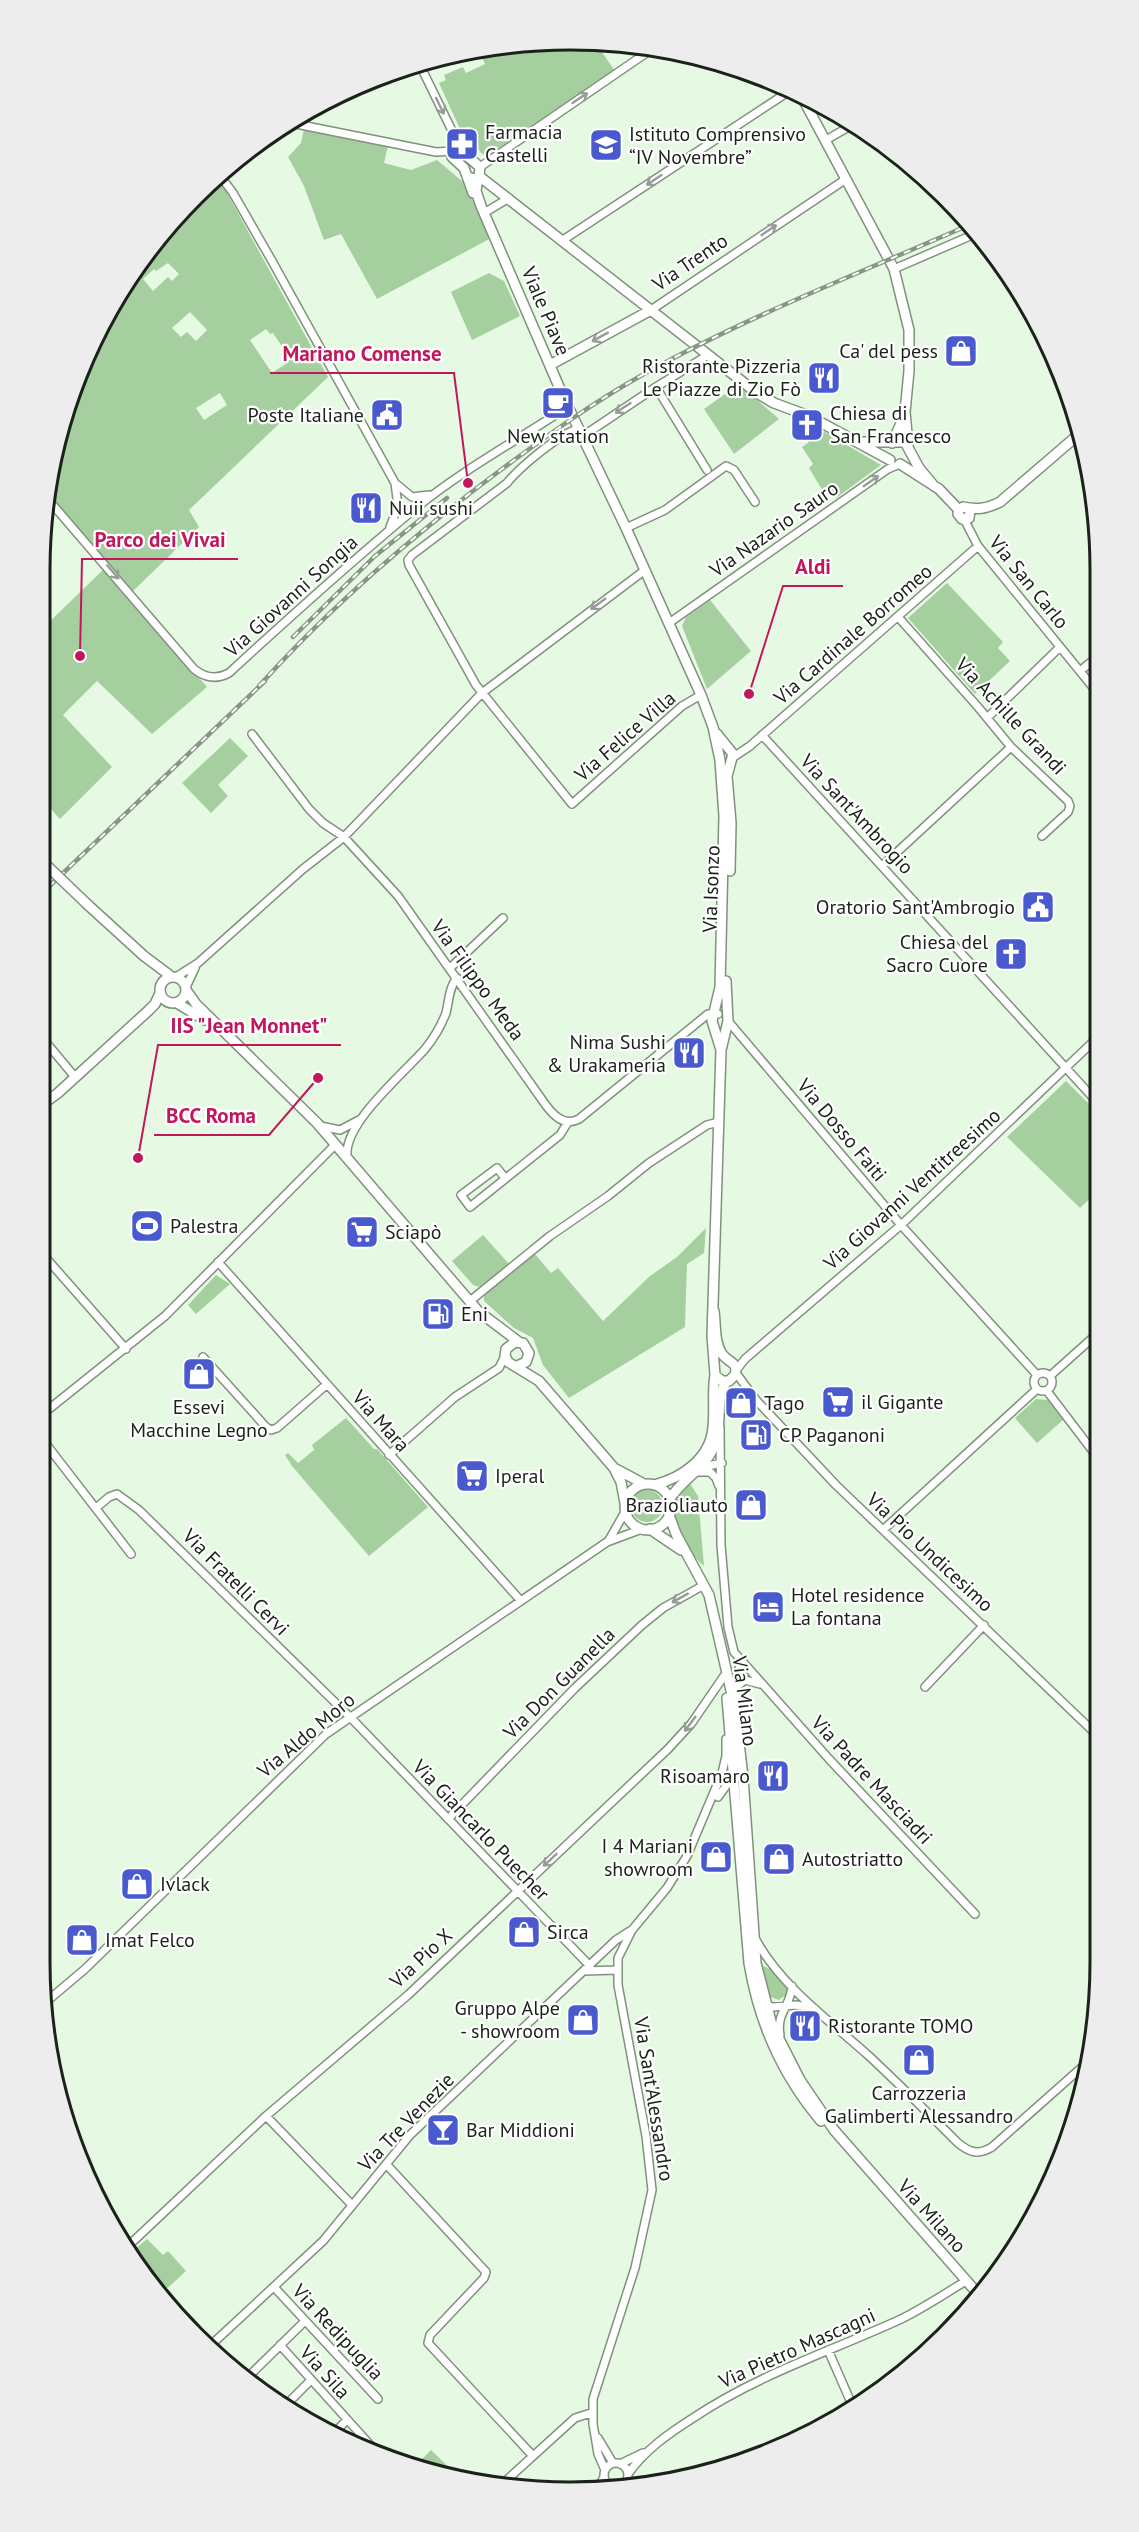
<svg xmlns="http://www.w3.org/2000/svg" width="1139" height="2532" font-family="'PT Sans',sans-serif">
  <rect width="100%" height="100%" fill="#e6fae3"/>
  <path fill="#a5cf9f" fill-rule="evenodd" d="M569,39L595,42L615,71L489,154L484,155L480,152L469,127L460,129L439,83L446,80L444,75L463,67L466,73L485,64L478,48Z
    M304,129L388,145L384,163L411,170L437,160L463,182L493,237L377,299L341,234L324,240L304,186L288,157L301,143Z
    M221,182L328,377L189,510L199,527L131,593L153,625L207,687L152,734L97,681L63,715L112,767L60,819L39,796V632L107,566L46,498C54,415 102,297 160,237C178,217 201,200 221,182ZM168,263L179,274L172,281L168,277L153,291L143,279L154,269L156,271ZM190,312L207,330L196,341L187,332L181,337L172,328ZM266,329L270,334L273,333L285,351L281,354L287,363L272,373L250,340ZM220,393L227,405L204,420L196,408Z
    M489,273L504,281L520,316L472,340L451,292Z
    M739,384L779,419L734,454L704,409Z
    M816,427L881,465L836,498L828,490L824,493L809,468L813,464L802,447L808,443Z
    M947,583L1003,642L998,648L1010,661L975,694L908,618Z
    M710,600L751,651L707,689L682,626L686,617Z
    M230,738L248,756L218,785L228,796L211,813L182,783Z
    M1066,1081L1097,1112L1098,1191L1080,1208L1007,1137Z
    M706,1228L704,1253L687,1264L685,1327L569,1398L543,1365L533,1338L514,1328L484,1301V1294L535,1254L551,1273L558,1268L603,1321L650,1276L677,1257Z
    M483,1235L509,1264L479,1287L473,1285L452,1261Z
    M216,1275L230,1284L196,1314L188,1305Z
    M1036,1399L1048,1400L1063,1420L1037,1443L1015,1418Z
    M346,1418L374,1449H377L428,1507L369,1556L292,1466L285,1455L288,1453L298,1463L314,1450L312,1445Z
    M689,1482L698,1496L704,1566C688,1553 668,1522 674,1500C677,1492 684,1487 689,1482Z
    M631 1506a16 16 0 1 1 32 0a16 16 0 1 1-32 0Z
    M764,1966L773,1971L788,1988L786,1995L779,2000L768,1996L762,1968Z
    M147,2239L163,2255L168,2251L186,2271L159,2296L129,2254Z
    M431,2450L463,2481L417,2464Z"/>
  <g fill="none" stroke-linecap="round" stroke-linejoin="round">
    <defs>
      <path id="street" d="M419,63L457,141L458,149
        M286,122L436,152L454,151
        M826,140L852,125
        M480,167L655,47
        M219,174L233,193L272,261L395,483L412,497L429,495
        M484,213L509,198
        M176,217L225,169
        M563,240L791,90
        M894,269L977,233
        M651,310L846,179
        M656,387L707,470
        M580,429C563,430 518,469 507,483L412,555L408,560L409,565L476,685L572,804L682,706L701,695
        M583,436L656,387L708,355
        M46,497L194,669C205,678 216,680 229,673C291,616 353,560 417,507C464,469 518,440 569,406
        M964,519L978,546L1096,691
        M390,527L398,506L395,483
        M626,528L665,510L726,466L734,470L755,502
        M899,618L978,707L1011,747L1068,801L1070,806L1068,812L1042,836
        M669,623L888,469L900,464
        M1080,671L1096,658
        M987,718L1060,647
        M252,734L309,809L323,823L344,837L398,896L545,1104C553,1115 564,1127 579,1119L708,1014H718
        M762,735L1097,1102
        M732,758L750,746L978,546
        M882,866L1011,747
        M450,968L503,918
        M176,977L198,963L303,869L344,837L482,693L645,570
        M186,987L195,968
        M728,1021L901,1225L1037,1375
        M39,1034L75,1077
        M320,1126L340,1130L359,1120
        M347,1156C344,1123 403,1074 425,1049C434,1038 441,1026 446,1013C449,1001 449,987 457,978
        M505,1178L497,1168L461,1195L470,1207L560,1135L568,1122
        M39,1250L126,1349
        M218,1262L521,1601
        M470,1301L550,1236L608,1196L649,1163L707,1125L719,1122
        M203,1357L266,1427L271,1430L277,1428L326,1385
        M737,1369L745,1359L901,1225L1097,1038
        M1034 1382a9 9 0 1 1 18 0a9 9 0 1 1-18 0Z
        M736,1373L756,1400L836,1485L1099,1737
        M1050,1376L1098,1333
        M1047,1391L1098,1458
        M39,1417L165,1316L332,1148
        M720,1427L721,1545L728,1627L734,1652L829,1759L975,1914
        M39,1435L131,1554
        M389,1455L455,1397L499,1368L505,1356
        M703,1467L722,1463
        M697,1472H710L716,1478L719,1486
        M96,1508L109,1497L117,1494L139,1510L352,1719L590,1966
        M883,1530L1037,1389
        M609,1540L625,1512
        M736,1687L745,1680L760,1684
        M925,1687L984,1625
        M736,1698L737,1675L741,1662
        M718,1797L734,1775
        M448,1819L575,1688L642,1625L663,1608L704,1585
        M756,1940C782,1987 830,2021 869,2056C899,2084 929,2114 958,2143C970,2153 979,2155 992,2147L1090,2060
        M584,1971L616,1970
        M46,2002L85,1969L326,1734L607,1542L642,1529
        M763,2004L773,2007L796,2005L814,2008
        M780,2035C776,2012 791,2006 792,1986
        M266,2116L352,2205
        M386,2164L486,2272L484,2278L430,2335L428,2343L533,2456
        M125,2249L266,2116L408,1995L668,1749L691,1724L724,1676
        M274,2287L378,2399
        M211,2345L323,2241L410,2135L616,1940L630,1931
        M280,2345L373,2448
        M828,2350L853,2407
        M249,2376L305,2321
        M285,2406L311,2380
        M334,2433L347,2420
        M598,2438L613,2463
        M604 2475a12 12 0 1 1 24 0a12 12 0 1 1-24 0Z
        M620,2464L643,2453
        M605,2470L598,2454L593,2424V2399L635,2268L652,2190L646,2136L618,1985V1958L632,1930L667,1888L687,1856L722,1773L726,1756V1739
        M628,2474C645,2450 668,2434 693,2418C757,2375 829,2352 899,2320C922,2309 944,2294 966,2281
        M500,2486L575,2418L591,2413
        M597,2490L604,2477"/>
      <path id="secondary" d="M802,97L894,269L909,330V371L905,412L908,445
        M479,176L757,393L774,403L809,416L890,460
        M468,177L475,179L479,176L480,167C475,163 462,151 458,149L452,154V157L464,168L473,193
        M478,177L476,191L481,206L563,396L626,528L701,695L713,727L720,760L724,816L720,987L712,1021L721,1050
        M550,365L651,310
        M858,442H905L919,468L934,486
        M892,443L904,417
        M900,464L939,489L959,510L958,514L962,519L969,518L970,510
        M959,510L963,507C977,510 986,509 1000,502L1078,435
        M717,734L733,754L727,776L731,823L730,871
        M88,905L144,956L172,977
        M160 990a13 13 0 1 1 26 0a13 13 0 1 1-26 0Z
        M186,990L196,1004L317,1123L478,1311L519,1342
        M177,1003L205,1020
        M39,1107L58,1093L148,1011L155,1004L160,993
        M714,1311C716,1325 714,1342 722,1354C728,1363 739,1361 735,1375L729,1381H722L715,1375L712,1336L721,1050L728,1021L726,981
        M517,1366L526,1362L529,1353L523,1343L515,1342L506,1349L505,1356L508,1362L539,1381L614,1468L621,1482L625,1503
        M616,1469L644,1484
        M625 1507a23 23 0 1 1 46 0a23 23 0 1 1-46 0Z
        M654,1485C682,1478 711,1458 713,1427C715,1409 712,1392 715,1375
        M669,1500C683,1477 708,1468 716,1441C722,1422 715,1397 727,1381
        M669,1515L676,1534L709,1595L735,1708L743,1777L756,1963L772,2025L800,2080L834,2130L979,2295
        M650,1529L681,1550
        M727,1698L749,1963C759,2023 782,2075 821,2121"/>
    </defs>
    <use href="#street" stroke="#80927d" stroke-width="10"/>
    <use href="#secondary" stroke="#80927d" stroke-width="12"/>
    <use href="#street" stroke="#fff" stroke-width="7"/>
    <use href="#secondary" stroke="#fff" stroke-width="9"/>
    <defs>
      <path id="rail" d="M293,637L375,556L447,498
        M259,686C331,606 411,537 498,472C545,437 592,403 644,374C748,316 860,273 969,225
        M39,896L265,681"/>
    </defs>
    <use href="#rail" stroke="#889686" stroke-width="4.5"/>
    <use href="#rail" stroke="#fff" stroke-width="2" stroke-dasharray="7" stroke-linecap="butt"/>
    <defs>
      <path id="secondary-bridge" d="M39,858L88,905"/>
    </defs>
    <use href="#secondary-bridge" stroke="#80927d" stroke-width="12" stroke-linecap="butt"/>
    <use href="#secondary-bridge" stroke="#fff" stroke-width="9"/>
  </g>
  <defs><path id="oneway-shaft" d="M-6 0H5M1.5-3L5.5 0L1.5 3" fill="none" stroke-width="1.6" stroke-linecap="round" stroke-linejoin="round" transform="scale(1.5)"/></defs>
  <g stroke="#989c98">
    <use href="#oneway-shaft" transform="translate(580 98) rotate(-34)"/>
    <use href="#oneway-shaft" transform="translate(440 106) rotate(64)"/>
    <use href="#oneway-shaft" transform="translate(654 180) rotate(146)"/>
    <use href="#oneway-shaft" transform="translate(769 230) rotate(-34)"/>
    <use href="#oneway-shaft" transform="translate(600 337) rotate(151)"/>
    <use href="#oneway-shaft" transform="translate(623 408) rotate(147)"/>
    <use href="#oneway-shaft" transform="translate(871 481) rotate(-35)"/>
    <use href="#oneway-shaft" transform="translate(113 572) rotate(49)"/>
    <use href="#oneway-shaft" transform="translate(598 604) rotate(144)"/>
    <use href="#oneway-shaft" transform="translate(680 1598) rotate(151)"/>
    <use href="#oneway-shaft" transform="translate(690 1724) rotate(127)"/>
    <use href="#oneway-shaft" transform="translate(550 1860) rotate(137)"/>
  </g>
  <defs>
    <symbol id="pharmacy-square" viewBox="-11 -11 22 22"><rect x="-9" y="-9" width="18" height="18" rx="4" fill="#4959ce" stroke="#fff"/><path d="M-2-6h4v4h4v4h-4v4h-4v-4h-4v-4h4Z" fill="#fff"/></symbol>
    <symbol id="school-square" viewBox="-11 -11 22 22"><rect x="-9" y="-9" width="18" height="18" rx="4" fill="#4959ce" stroke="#fff"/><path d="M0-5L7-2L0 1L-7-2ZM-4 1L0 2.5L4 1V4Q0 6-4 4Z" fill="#fff"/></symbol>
    <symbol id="shop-square" viewBox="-11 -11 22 22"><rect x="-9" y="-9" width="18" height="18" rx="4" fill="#4959ce" stroke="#fff"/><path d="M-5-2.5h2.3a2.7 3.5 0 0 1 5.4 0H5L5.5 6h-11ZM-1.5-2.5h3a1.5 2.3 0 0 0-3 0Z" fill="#fff"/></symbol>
    <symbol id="restaurant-square" viewBox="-11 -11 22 22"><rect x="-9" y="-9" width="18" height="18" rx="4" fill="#4959ce" stroke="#fff"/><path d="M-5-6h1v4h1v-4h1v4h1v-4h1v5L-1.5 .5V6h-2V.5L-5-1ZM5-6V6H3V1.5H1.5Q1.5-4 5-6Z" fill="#fff"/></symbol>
    <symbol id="cafe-square" viewBox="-11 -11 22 22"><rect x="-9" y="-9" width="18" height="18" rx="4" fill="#4959ce" stroke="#fff"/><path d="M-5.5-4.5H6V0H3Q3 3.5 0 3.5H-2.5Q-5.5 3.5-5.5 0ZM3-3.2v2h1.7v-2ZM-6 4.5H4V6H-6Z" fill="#fff"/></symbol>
    <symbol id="civic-square" viewBox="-11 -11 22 22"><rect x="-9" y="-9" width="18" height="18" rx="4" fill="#4959ce" stroke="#fff"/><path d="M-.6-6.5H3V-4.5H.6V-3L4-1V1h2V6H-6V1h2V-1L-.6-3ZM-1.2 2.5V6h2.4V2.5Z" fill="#fff"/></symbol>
    <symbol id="church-square" viewBox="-11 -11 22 22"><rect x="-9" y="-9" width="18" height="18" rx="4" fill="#4959ce" stroke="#fff"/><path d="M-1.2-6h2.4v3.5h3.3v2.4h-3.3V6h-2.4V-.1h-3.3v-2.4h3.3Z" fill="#fff"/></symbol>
    <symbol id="stadium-square" viewBox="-11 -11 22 22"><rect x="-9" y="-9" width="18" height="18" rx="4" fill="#4959ce" stroke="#fff"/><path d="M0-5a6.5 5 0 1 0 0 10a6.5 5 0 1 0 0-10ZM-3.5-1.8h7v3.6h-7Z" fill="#fff"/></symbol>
    <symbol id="supermarket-square" viewBox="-11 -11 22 22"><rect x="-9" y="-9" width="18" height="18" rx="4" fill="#4959ce" stroke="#fff"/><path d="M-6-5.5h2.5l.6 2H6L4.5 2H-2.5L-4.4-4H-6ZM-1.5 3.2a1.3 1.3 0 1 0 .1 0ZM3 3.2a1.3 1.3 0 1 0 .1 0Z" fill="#fff"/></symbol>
    <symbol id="fuel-square" viewBox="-11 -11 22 22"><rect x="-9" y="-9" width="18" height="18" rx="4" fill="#4959ce" stroke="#fff"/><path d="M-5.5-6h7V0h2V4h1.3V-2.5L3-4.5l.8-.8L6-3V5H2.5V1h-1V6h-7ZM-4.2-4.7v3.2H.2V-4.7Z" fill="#fff"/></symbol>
    <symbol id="hotel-square" viewBox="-11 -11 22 22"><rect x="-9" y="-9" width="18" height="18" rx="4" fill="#4959ce" stroke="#fff"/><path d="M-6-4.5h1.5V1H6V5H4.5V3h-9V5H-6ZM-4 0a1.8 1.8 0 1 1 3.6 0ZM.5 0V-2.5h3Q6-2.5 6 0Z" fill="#fff"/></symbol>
    <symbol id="bar-square" viewBox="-11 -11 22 22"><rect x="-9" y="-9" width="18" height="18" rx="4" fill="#4959ce" stroke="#fff"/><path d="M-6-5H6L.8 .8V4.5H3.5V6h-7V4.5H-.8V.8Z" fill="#fff"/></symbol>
  </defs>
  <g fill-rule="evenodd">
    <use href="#pharmacy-square" x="443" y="125" width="38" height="38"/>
    <use href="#school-square" x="587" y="126" width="38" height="38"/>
    <use href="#shop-square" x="942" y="332" width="38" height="38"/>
    <use href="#restaurant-square" x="805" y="359" width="38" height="38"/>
    <use href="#cafe-square" x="539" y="384" width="38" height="38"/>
    <use href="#civic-square" x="368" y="396" width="38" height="38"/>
    <use href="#church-square" x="788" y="406" width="38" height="38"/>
    <use href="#restaurant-square" x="347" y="489" width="38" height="38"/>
    <use href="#civic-square" x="1019" y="888" width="38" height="38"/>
    <use href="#church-square" x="992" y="935" width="38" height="38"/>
    <use href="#restaurant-square" x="670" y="1034" width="38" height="38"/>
    <use href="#stadium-square" x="128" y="1207" width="38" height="38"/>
    <use href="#supermarket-square" x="343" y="1213" width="38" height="38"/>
    <use href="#fuel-square" x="419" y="1295" width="38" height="38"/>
    <use href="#shop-square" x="180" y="1355" width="38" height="38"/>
    <use href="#supermarket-square" x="819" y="1383" width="38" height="38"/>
    <use href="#shop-square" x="722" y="1384" width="38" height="38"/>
    <use href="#fuel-square" x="737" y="1416" width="38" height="38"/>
    <use href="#supermarket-square" x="453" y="1457" width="38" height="38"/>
    <use href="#shop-square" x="732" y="1486" width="38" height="38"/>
    <use href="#hotel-square" x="749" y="1588" width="38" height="38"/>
    <use href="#restaurant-square" x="754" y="1757" width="38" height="38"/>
    <use href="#shop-square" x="697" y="1838" width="38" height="38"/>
    <use href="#shop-square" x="760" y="1840" width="38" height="38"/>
    <use href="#shop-square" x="118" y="1865" width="38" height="38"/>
    <use href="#shop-square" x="505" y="1913" width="38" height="38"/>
    <use href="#shop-square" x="63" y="1921" width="38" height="38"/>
    <use href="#shop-square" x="564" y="2001" width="38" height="38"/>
    <use href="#restaurant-square" x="786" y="2007" width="38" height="38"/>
    <use href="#shop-square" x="900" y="2041" width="38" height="38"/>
    <use href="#bar-square" x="424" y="2111" width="38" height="38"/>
  </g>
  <g text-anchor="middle" stroke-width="4.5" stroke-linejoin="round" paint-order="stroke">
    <g font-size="20" fill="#1b221a" stroke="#fff" text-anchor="start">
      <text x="485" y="139">Farmacia<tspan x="485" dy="23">Castelli</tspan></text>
      <text x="629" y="141">Istituto Comprensivo<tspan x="629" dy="23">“IV Novembre”</tspan></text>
      <text x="938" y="358" text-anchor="end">Ca' del pess</text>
      <text x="801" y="373" text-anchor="end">Ristorante Pizzeria<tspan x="801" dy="23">Le Piazze di Zio Fò</tspan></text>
      <text x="830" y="420">Chiesa di<tspan x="830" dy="23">San Francesco</tspan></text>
      <text x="364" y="422" text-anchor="end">Poste Italiane</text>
      <text x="558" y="443" text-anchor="middle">New station</text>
      <text x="389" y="515">Nuii sushi</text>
      <text x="1015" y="914" text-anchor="end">Oratorio Sant'Ambrogio</text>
      <text x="988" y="949" text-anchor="end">Chiesa del<tspan x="988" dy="23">Sacro Cuore</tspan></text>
      <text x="666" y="1049" text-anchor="end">Nima Sushi<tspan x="666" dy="23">&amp; Urakameria</tspan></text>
      <text x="170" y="1233">Palestra</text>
      <text x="385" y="1239">Sciapò</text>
      <text x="461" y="1321">Eni</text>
      <text x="861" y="1409">il Gigante</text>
      <text x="764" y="1410">Tago</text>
      <text x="199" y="1414" text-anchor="middle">Essevi<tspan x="199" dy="23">Macchine Legno</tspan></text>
      <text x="779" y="1442">CP Paganoni</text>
      <text x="495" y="1483">Iperal</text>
      <text x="728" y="1512" text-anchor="end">Brazioliauto</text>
      <text x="791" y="1602">Hotel residence<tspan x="791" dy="23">La fontana</tspan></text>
      <text x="750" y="1783" text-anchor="end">Risoamaro</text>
      <text x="693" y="1853" text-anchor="end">I 4 Mariani<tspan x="693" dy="23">showroom</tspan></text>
      <text x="802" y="1866">Autostriatto</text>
      <text x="160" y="1891">Ivlack</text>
      <text x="547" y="1939">Sirca</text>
      <text x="105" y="1947">Imat Felco</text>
      <text x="560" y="2015" text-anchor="end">Gruppo Alpe<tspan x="560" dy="23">- showroom</tspan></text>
      <text x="828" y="2033">Ristorante TOMO</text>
      <text x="919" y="2100" text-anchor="middle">Carrozzeria<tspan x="919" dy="23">Galimberti Alessandro</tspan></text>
      <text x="466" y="2137">Bar Middioni</text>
    </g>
    <g font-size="20" fill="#1b221a" stroke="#fff">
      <text transform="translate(690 262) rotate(-34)" y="7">Via Trento</text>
      <text transform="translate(546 311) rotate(67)" y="7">Viale Piave</text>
      <text transform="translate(774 529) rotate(-35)" y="7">Via Nazario Sauro</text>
      <text transform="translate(1029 582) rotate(51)" y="7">Via San Carlo</text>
      <text transform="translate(291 596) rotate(-42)" y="7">Via Giovanni Songia</text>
      <text transform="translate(853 634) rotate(-41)" y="7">Via Cardinale Borromeo</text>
      <text transform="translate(1011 716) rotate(47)" y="7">Via Achille Grandi</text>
      <text transform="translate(625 736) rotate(-41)" y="7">Via Felice Villa</text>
      <text transform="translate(857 814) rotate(47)" y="7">Via Sant'Ambrogio</text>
      <text transform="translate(711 889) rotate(-88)" y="7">Via Isonzo</text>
      <text transform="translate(478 980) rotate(54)" y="7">Via Filippo Meda</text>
      <text transform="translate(842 1130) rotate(50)" y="7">Via Dosso Faiti</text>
      <text transform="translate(912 1189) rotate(-42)" y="7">Via Giovanni Ventitreesimo</text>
      <text transform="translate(381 1421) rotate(48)" y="7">Via Mara</text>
      <text transform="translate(930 1552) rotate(43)" y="7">Via Pio Undicesimo</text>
      <text transform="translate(236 1582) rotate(45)" y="7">Via Fratelli Cervi</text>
      <text transform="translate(559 1683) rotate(-45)" y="7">Via Don Guanella</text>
      <text transform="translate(745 1701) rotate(83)" y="7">Via Milano</text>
      <text transform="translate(306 1735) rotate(-40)" y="7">Via Aldo Moro</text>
      <text transform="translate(872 1780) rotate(47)" y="7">Via Padre Masciadri</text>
      <text transform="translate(481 1830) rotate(46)" y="7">Via Giancarlo Puecher</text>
      <text transform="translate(421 1958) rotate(-43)" y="7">Via Pio X</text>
      <text transform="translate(654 2099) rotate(81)" y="7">Via Sant'Alessandro</text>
      <text transform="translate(406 2122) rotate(-46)" y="7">Via Tre Venezie</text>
      <text transform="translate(932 2216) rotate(48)" y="7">Via Milano</text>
      <text transform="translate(338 2332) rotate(47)" y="7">Via Redipuglia</text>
      <text transform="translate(797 2348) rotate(-24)" y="7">Via Pietro Mascagni</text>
      <text transform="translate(325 2372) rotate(48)" y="7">Via Sila</text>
    </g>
  </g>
  <path d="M0 0H1139V2532H0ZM570 50H570A520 520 0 0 1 1090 570V1962A520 520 0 0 1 570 2482H570A520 520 0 0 1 50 1962V570A520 520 0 0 1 570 50Z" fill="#ededed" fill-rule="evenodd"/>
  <path fill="none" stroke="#1b221a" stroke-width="3" d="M570 50H570A520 520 0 0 1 1090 570V1962A520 520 0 0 1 570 2482H570A520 520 0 0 1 50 1962V570A520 520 0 0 1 570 50Z"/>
  <path fill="none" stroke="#c2185b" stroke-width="2" d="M468 483L454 373H270M80 656L82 559H238M749 694L783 586H843M138 1158L158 1045H341M318 1078L269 1135H154"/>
  <g fill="#c2185b" stroke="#fff" stroke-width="2">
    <circle cx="468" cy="483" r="6"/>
    <circle cx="80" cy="656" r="6"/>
    <circle cx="749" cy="694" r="6"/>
    <circle cx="138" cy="1158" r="6"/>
    <circle cx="318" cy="1078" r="6"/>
  </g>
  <g font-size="21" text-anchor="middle" font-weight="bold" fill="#c2185b" stroke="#fff" stroke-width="4.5" stroke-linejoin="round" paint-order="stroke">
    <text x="362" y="361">Mariano Comense</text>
    <text x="160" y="547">Parco dei Vivai</text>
    <text x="813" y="574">Aldi</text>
    <text x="249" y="1033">IIS "Jean Monnet"</text>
    <text x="211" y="1123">BCC Roma</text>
  </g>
</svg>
